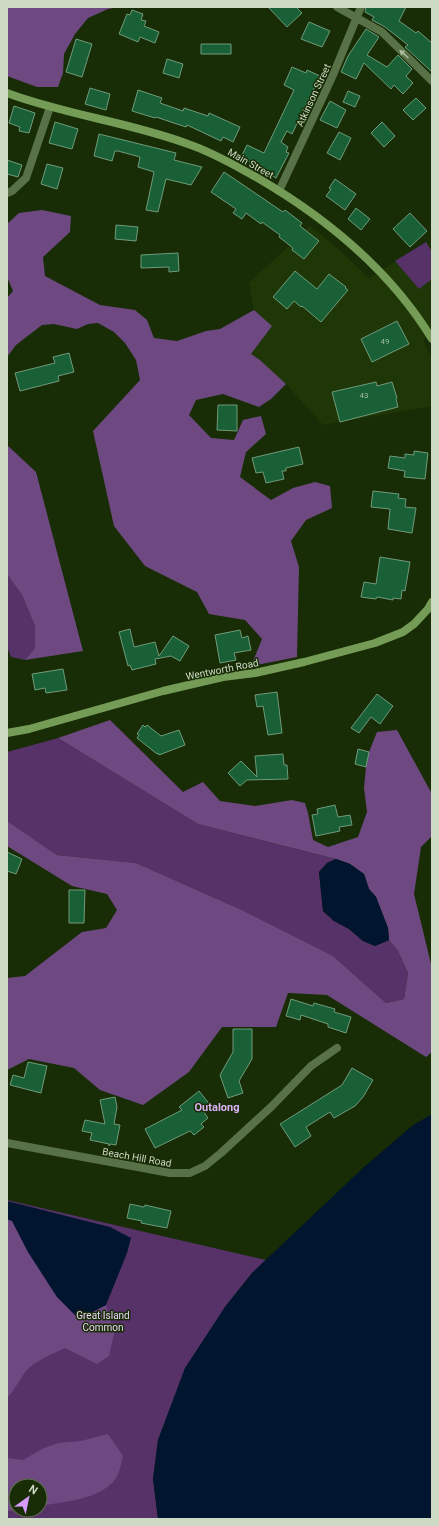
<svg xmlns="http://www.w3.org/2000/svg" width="439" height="1526" font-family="Roboto,sans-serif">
  <rect width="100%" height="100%" fill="#182c05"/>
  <path fill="#1f3707" d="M310,226L334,245L369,278L426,242L432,252V336L423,339L432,360V406L323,425L286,384L260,360L250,354L272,326L254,310L249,283Z"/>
  <path fill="#563268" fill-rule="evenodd" d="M426,242L432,252V279L419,289L395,261Z
    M7,574L22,595L35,626V648L25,660L11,657L7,647Z
    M58,738L198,824L336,859L327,863L319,872L323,911L334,921L349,929L363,941L375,946L389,940L398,951L408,973L404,999L386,1003L333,956L244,911L136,863L57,855L7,821V752Z
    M7,1200L266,1260L252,1273L225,1307L185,1369L158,1440L153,1479L158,1519H7ZM16,1486H40V1510H16Z"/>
  <path fill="#6e4981" d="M7,7H119L108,9L88,18L75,34L64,54L63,73L58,87H37L7,76Z
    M42,210L71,216L70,232L43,257L45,276L100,305L135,310L147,320L154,338L177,341L206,331L220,329L254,310L272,326L251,354L260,360L286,384L271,399L259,407L223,394L196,400L189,415L211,438L234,440L243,420L261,416L266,434L246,452L240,477L271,500L293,488L315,482L330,486L332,508L306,520L291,541L299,567L297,657L251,666L262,639L245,620L209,614L197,592L145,566L114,526L93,431L140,380L136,360L125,343L114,332L98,323L88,324L77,329L54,324L42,325L16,345L7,357V298L13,291L7,277V224L19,213Z
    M7,445L36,472L83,651L25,660L35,648V626L22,595L7,574Z
    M110,720L183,792L203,782L220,801L255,806L292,800L305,803L308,813L313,840L328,847L358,837L367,812L364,788L366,767L369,752L377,732L397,730L432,794V836L421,847L414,894L432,968V1052L426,1057L327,995L288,993L276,1027H222L189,1072L143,1105L100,1090L74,1068L29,1059L7,1070V978L25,976L82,932L106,928L117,910L107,894L72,886L7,846V821L57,855L136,863L244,911L333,956L386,1003L404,999L408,973L398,951L389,940L388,928L376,897L369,889L364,874L350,864L336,859L198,824L58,738Z
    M7,1219L12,1221L28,1252L57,1297L79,1319L106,1305L114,1334L109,1356L97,1364L65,1348C53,1354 34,1361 26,1371C19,1380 15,1390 7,1398Z
    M108,1434L123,1456C121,1465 119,1477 111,1484C93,1500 63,1502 40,1506V1486H16V1510H20L7,1511V1458L23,1460L42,1449L58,1443L81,1441Z"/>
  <path fill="#01152f" d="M336,859L350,864L364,874L369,889L376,897L388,928L389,940L375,946L363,941L349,929L334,921L323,911L319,872L327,863Z
    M432,1114V1519H158L153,1479L158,1440L185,1368L225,1307L252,1273L364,1167L412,1126Z
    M7,1201L110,1227L131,1238L127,1253L106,1305L79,1319L57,1297L28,1252L12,1221L7,1219Z"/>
  <path fill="#1a6037" stroke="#6f9b7b" d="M268,7H296L302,13L287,27Z
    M366,7H406L399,21L416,33L418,31L432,43V72L405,47L408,45L385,27L372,20L374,17L365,12Z
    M132,10L143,14L141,20L146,21L144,26L159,32L155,43L140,37L138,42L119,34L127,14L130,15Z
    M309,22L330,31L322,47L301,39Z
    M366,29L379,37L367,55L387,67L398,55L412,69L406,76L413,83L403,94L394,85L391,89L364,63L356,79L341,72L348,56Z
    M76,39L92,44L82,77L66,72Z
    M201,44H231V54H201Z
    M167,59L183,64L179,78L163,73Z
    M292,67L306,73L307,70L320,76L292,134L287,131L281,142L288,147L286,152L289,153L276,178L241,157L247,145L264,153L294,90L284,85Z
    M90,88L110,94L106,110L85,104Z
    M138,90L162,98L160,103L183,111L184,108L208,116L209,113L240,127L233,142L223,137L221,141L187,125L186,127L156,117L155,118L132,111Z
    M348,91L360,96L355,107L343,102Z
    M416,98L426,108L413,120L403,110Z
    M330,101L346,110L337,128L320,120Z
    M14,106L35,113L29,133L19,131L20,127L9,123Z
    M55,122L78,129L72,149L49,143Z
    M382,122L395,136L384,147L371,133Z
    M339,132L351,138L340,160L327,153Z
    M99,134L176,153L174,160L202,167L191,185L166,179L158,212L146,210L154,172L138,167L140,157L118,151H115L112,161L94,156Z
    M7,160L22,165L18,177L7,174Z
    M47,164L63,168L57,189L41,184Z
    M224,172L283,212L285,210L302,223L300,226L319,241L304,259L292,250L293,248L279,237L280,235L262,222L261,224L246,213L242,219L233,213L236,209L211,192Z
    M335,179L356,194L345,210L326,196L331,189L329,188Z
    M356,208L370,219L361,230L348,219Z
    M410,213L427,231L410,247L393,229Z
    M116,225L138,227L136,241L115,239Z
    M178,253L179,271L169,272V267L141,268V255Z
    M295,271L317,289L329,274L346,287L345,288L348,290L321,322L302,306L301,307L294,301L287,309L273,297Z
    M397,321L409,344L372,362L361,339Z
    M69,353L74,372L58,376L59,381L20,391L15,373L55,363L53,357Z
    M376,382L377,386L392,382L397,398L396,399L398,407L340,422L332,392Z
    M218,405H237V431L217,430Z
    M299,447L303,464L286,468V471H282L284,479L266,483L263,472L256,473L252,458Z
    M414,451L428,453L425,479L404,477L405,471L388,468L390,456L405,458V454L414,455Z
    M373,491L399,494L398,498L406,499L405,507L416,508L412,533L388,529L390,509L371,507Z
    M380,557L410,562L405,591L402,590L401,599L393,598V600L377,597L376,599L361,597L364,582L376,584Z
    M130,629L134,647L155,642L159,656L173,636L189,646L180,661L171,656L155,659L156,664L132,670L130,665L128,666L119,632Z
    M240,630L242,638L248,636L251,650L234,653L236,660L220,663L215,635Z
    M63,669L67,690L46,693L45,688L35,690L32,674Z
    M277,692L282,733L268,735L263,706L257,707L255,695Z
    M377,694L393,706L380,724L371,717L359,733L351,728Z
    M143,725L145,727L147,725L161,736L179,730L185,745L159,755L158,753L157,754L137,738L139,735L137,734Z
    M358,749L369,752L366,767L355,764Z
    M283,754L284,765H287L288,779L247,780L240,786L228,773L241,761L257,777L255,756Z
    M335,805L338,817L350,815L352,825L339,827L340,831L316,836L312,815L318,814L317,809Z
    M7,852L22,859L16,874L7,871Z
    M69,890H85L84,923H69Z
    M291,999L313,1006L314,1003L335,1009L334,1012L351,1017L346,1033L328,1027V1024L301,1015L300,1020L286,1016Z
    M233,1029H252V1059L239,1081L243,1093L228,1098L220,1075L233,1052Z
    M28,1062L47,1066L41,1093L10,1085L13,1075L24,1078Z
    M352,1068L373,1080L363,1097L355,1106L334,1118L330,1112L306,1127L311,1136L295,1147L280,1124L342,1085Z
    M199,1091L211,1106L204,1112L208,1118L201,1124L204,1127L194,1135L190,1131L155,1148L145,1129L182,1110L179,1107Z
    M115,1097L117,1107L114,1124L120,1125L116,1145L110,1144L109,1146V1144L90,1140L92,1133L82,1131L85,1120L105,1124L100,1100Z
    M130,1204L144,1207L145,1205L171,1211L167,1228L141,1223L142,1221L127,1218Z"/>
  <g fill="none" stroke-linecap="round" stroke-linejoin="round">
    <path stroke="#587146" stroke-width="8" d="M337,7L382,32L432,81
      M279,191L333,75L361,7
      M7,193L12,191L26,178L50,107
      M7,1143L170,1173H190L205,1166L221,1153L271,1107L311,1066L337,1048"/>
    <path stroke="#749c56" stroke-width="8" d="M7,93C66,115 129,122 188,144C212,152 234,165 256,177C325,217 390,270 432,339
      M7,733L29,729L163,691L223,677L255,673L304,662L375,643L403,632L414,624L428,609L432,602"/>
  </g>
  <defs><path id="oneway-solid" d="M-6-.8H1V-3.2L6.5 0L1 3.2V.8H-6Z"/></defs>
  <use fill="#aabb9e" href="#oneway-solid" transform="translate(404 54) rotate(-138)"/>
  <g text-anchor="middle" stroke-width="3" stroke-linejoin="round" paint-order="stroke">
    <g font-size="8" fill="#a0bca1">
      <text x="385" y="344">49</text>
      <text x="364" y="398">43</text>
    </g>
    <g font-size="10" fill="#cddbc4" stroke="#182c05">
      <text transform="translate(313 95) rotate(-65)" y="4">Atkinson Street</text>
      <text transform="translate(251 163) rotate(29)" y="4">Main Street</text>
      <text transform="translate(222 669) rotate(-11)" y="4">Wentworth Road</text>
      <text transform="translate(137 1157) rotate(10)" y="4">Beach Hill Road</text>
    </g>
    <g font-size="10" fill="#ebd6f8" stroke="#182c05">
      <text x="103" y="1319">Great Island<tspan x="103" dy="12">Common</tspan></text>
    </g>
    <g font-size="11" font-weight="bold" fill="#dcb2f4" stroke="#182c05">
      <text x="217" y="1111">Outalong</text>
    </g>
  </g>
  <rect width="439" height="1526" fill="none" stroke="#cddbc4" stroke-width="16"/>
  <g transform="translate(28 1498) rotate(33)"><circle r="19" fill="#182c05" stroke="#607251"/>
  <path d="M0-3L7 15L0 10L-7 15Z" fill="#d79bf9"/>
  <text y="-6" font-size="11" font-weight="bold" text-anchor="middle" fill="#cddbc4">N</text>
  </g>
</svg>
